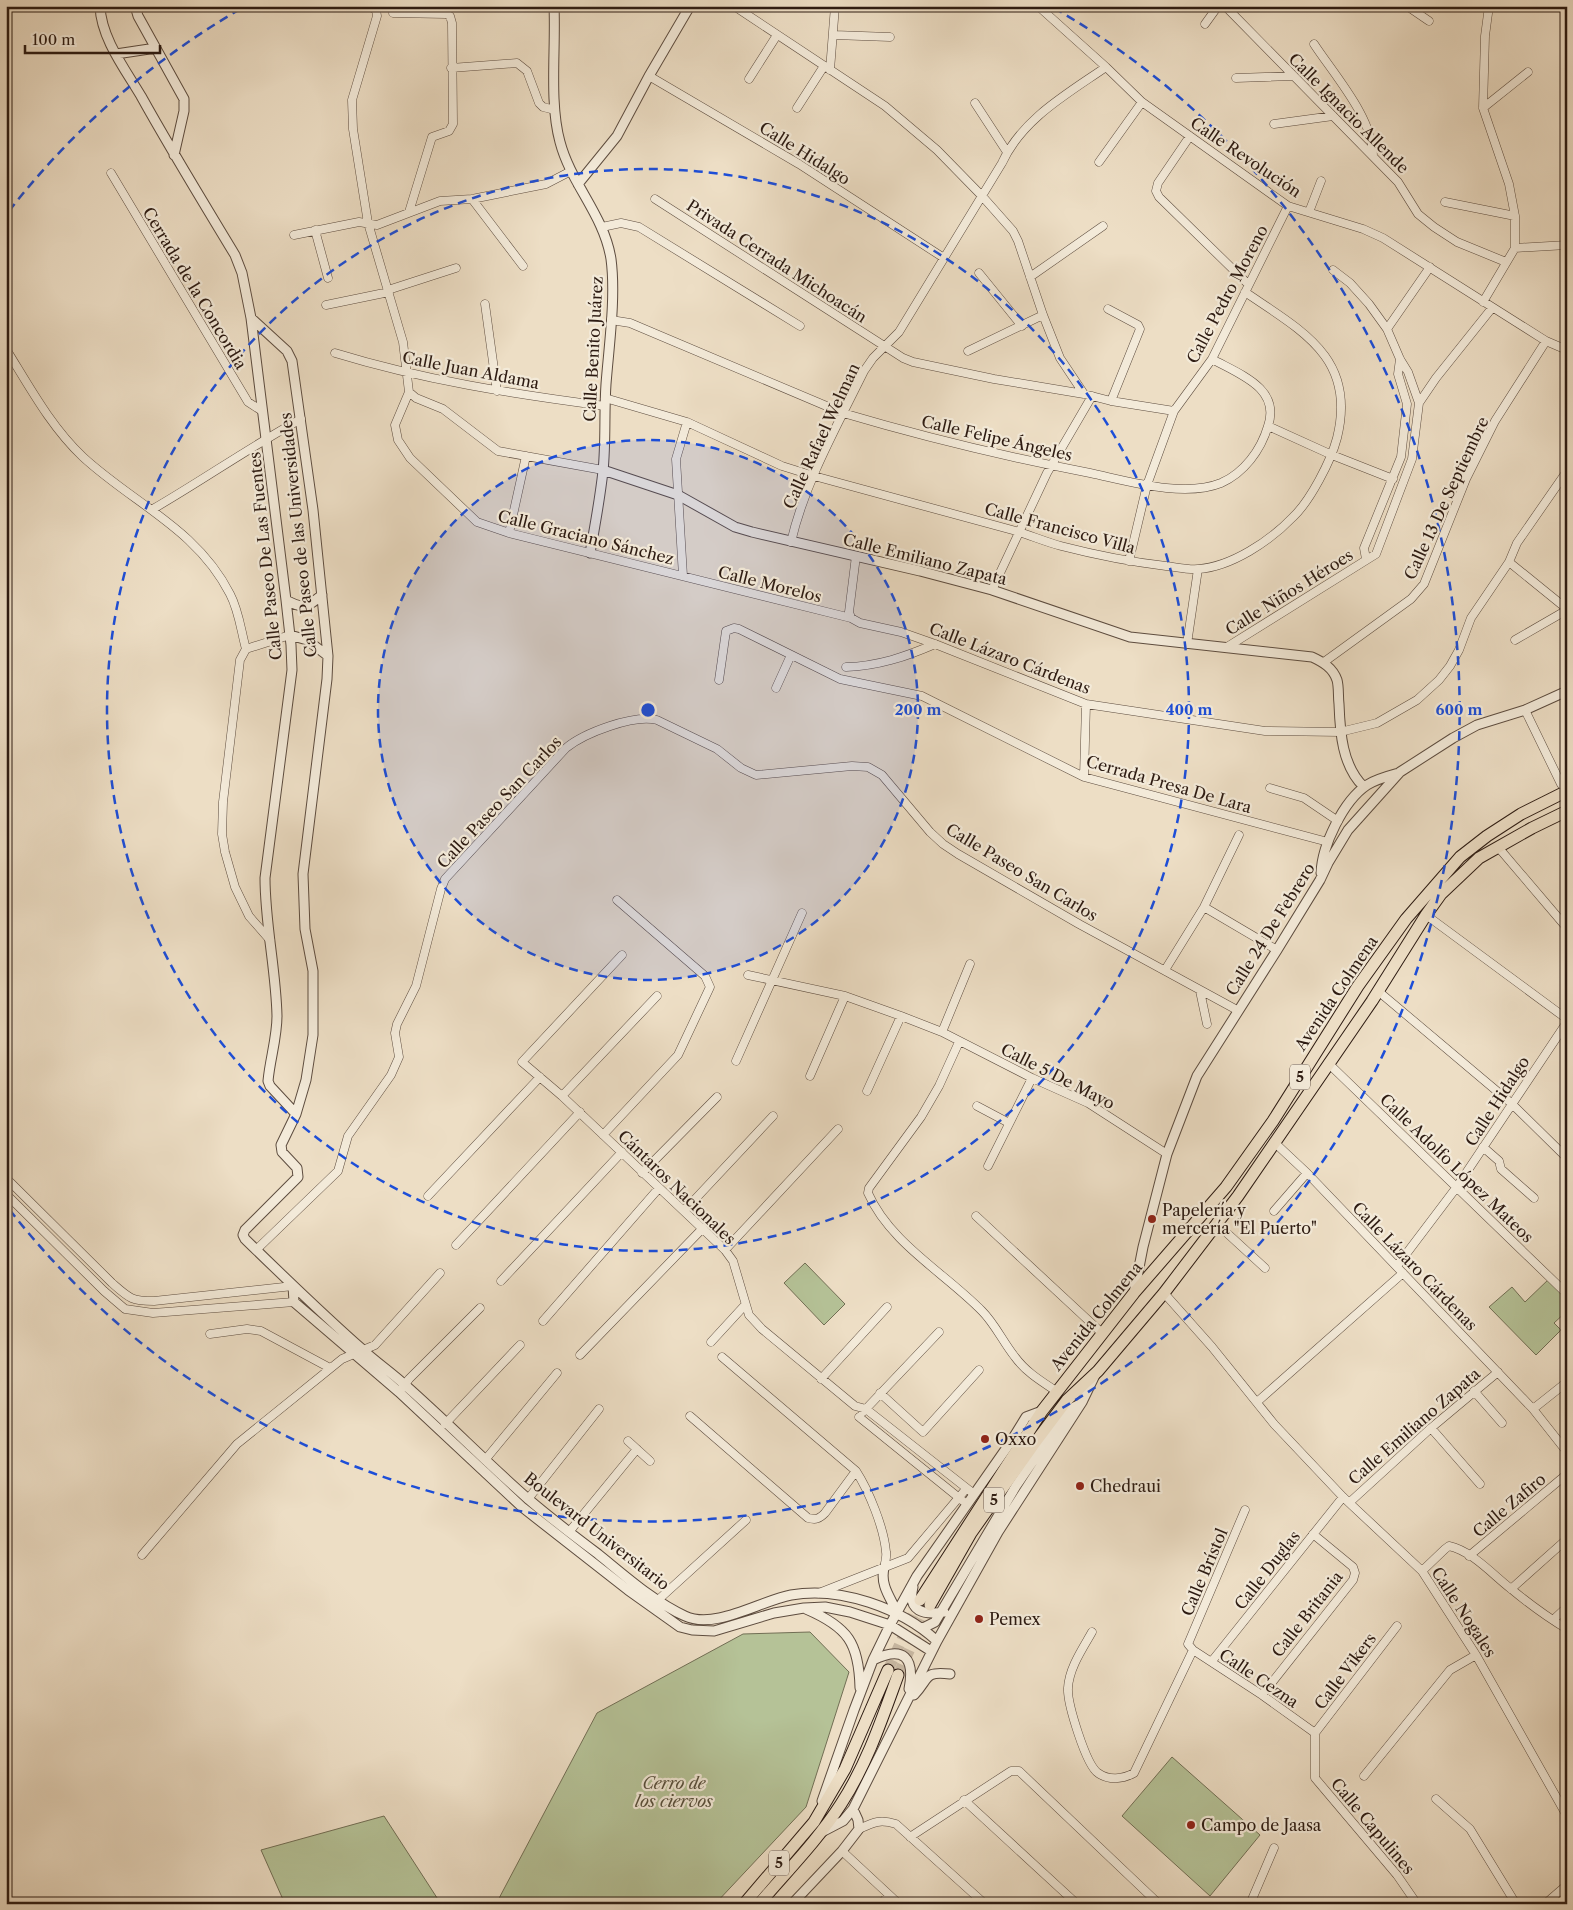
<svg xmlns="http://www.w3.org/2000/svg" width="1573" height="1910" font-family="'Libre Caslon Text',serif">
  <rect width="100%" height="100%" fill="#eddec5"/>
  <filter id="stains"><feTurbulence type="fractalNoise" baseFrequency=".004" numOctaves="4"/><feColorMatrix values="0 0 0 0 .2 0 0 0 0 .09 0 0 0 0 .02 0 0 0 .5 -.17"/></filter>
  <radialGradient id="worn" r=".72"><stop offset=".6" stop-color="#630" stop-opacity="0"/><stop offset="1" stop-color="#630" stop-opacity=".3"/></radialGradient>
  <path fill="#b5c297" stroke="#716e54" d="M805,1263L845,1304L824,1325L784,1283Z
    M1550,1278L1567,1295V1311L1554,1323L1561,1330L1536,1355L1489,1307L1512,1287L1525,1302Z
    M810,1632L849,1672L806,1807L715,1904H496L597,1713L743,1634Z
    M1172,1757L1260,1835L1210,1896L1122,1816Z
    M384,1816L441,1904H285L261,1850Z"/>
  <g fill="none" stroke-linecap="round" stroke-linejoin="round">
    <path stroke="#c7b7a1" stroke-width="11" stroke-dasharray="11 5.5" stroke-linecap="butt" d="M888,1670L920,1600
      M898,1675L930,1605"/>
    <defs>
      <path id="minor" d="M369,6L376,10L377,16L352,100L353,129L368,223L403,342L409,392L395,425L398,440L410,458L477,522L509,533L851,618L860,623L901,632L935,644L1086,704L1265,731L1340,732L1377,723L1417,700L1439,680L1450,666L1459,650L1471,618L1509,562L1517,543L1567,471
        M734,6L885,106L937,150L982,196L1013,231L1018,241L1043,315L1060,358L1084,394
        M1038,6L1106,67L1142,102L1288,206L1363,229L1383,238L1546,341L1567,350
        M1225,6L1398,182L1418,214L1434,227L1457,242L1506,262
        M1407,6L1429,21
        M1489,6L1485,36L1483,108L1509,184L1515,216V248
        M393,13L446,14L450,16L452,23L453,124L449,131L432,137L409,212
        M1205,24L1218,6
        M834,35L890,37
        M1314,44C1335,76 1373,118 1373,156
        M451,68L517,63L527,71L539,103L543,107L555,110
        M830,70L835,6
        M649,76L799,164L944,258
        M1236,78L1293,76
        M749,79L777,35
        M975,103L1007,152
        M797,108L824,66
        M1483,108L1528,72
        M1274,124L1333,116
        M1190,136L1158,183L1156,191L1159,197L1248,284
        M1099,162L1142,102
        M111,173L248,402L262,411
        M472,199L523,266
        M655,199L903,358L913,362L994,379L1084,394L1111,401L1174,411
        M1445,202L1515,216
        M1309,212L1321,181
        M602,227L621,223L639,227L800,326
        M315,230L328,278
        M294,235L359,222L377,225L440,201L472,199L546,184L571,171
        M1515,248L1567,245
        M979,273L1022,326
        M1030,277L1103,226
        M388,290L456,268
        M1483,302L1515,248
        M485,304L497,391
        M326,305L389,292
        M1108,309L1138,325L1140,329L1111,401
        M611,320L630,323L843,413C924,437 1007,457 1090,473C1128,481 1184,498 1221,483C1244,473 1261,450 1268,426C1281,388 1239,374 1212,359
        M1387,329L1430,267
        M6,349C29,386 51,427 83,457C134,504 197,529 230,594C239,611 241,631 246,649
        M968,351L1043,315
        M335,353C423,380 513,394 605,406
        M409,392L416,398L443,409L498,451L603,470
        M605,398L687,422L782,466L814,476C882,495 949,513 1016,531C1032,536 1046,542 1061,546C1096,555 1131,562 1166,566C1176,567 1188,570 1198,569C1231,567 1270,541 1293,517C1310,501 1331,461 1337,438C1357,358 1302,331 1245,292
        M1419,403L1436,378L1492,308
        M1268,426L1332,455L1393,479
        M153,509C203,480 250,447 301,419
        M509,533L526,456
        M791,542C805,482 837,426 864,371L873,358L899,332L1002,163C1022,119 1067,94 1106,67
        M1366,559L1364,548L1401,457L1407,404L1398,374L1400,359
        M1129,561L1147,485L1174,411L1212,359L1288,206
        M1509,562L1567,609
        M683,576L676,459L687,422
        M992,590L1047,473L1092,396
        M851,618L849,612L856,556
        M1515,640L1567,610
        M1187,644L1198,569
        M1227,647L1376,554L1412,459L1419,403L1408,372L1400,359L1387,329L1369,304L1350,283L1333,270
        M1324,662L1411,599L1424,584L1466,479L1495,421L1546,341
        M846,667C878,666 905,657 935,644
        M719,680L726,631L734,628L739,629L840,679L922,696L1084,777L1328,842
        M776,688L791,655
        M1525,710L1561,784
        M1084,777L1086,704
        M1270,788L1304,798L1338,821
        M1498,847L1567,928
        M1204,907L1277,950
        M1426,915L1567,1019
        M270,940L249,916L235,887L225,852L222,834L223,802L240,660L246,649L290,635
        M622,955L522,1062L562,1096L725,1250L733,1261L749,1315L762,1329L855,1406L866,1409L974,1494
        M1165,970L1204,907L1239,835
        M748,975L845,996L901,1016L942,1032L1032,1078L1088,1103L1167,1154
        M1200,991L1207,1024
        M1378,991L1511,1103L1567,1158
        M942,1032L970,964
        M959,1042L939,1086L921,1117L869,1188L868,1193C890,1243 945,1273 982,1311C995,1324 1003,1342 1015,1357C1026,1372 1041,1381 1056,1391
        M736,1061L802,913
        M1328,1063L1567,1294
        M810,1076L845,996
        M867,1091L901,1016
        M562,1096L657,996
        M977,1106L1009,1123
        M603,1135L678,1055L710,987L705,976L617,900
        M1275,1143L1307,1173L1533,1409L1567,1452
        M1483,1147L1499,1161L1501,1169L1534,1198
        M988,1166L1032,1078
        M642,1173L717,1097
        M6,1178L112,1283C129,1298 131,1301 154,1301L293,1286
        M6,1194L104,1291L125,1309L153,1313L294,1302
        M428,1196L540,1077
        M684,1211L773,1116
        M1274,1211L1307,1173
        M976,1216L1103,1334
        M1216,1223L1265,1268
        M456,1245L580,1112
        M256,1250L338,1171L348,1136L391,1075L399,1057L395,1033L397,1024L416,986L441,889L445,879L566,748C584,733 634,714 657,720L717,749L741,768L756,775L852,766L868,767L882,775L930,832L943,844L958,854L1079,924L1237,1010
        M725,1250L838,1129
        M1397,1266L1456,1188L1567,1022
        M501,1281L622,1152
        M1164,1293L1212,1347L1274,1424L1343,1497L1422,1571L1476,1655L1567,1816
        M543,1321L659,1188
        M210,1334L247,1329L261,1331L330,1368
        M711,1342L745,1305
        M580,1355L703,1228
        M722,1357L856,1471C869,1491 884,1528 886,1552C887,1557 885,1563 884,1568
        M821,1379L887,1307
        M1474,1391L1502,1423
        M399,1392L409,1379L480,1308
        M880,1393L923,1432L979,1370
        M1257,1402L1403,1273
        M1533,1409L1567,1382
        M863,1412L939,1332
        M690,1416L808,1518C816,1520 819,1519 825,1513L856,1471
        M859,1417L963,1501
        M445,1424L520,1345
        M1431,1428L1480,1484
        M628,1441L650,1461
        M485,1460L557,1373
        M528,1499L599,1409
        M1350,1502L1431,1428L1498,1372
        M1245,1510L1188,1644L1193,1650L1262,1695L1315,1733
        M569,1532L637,1449
        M142,1555L237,1444L342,1359L375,1345L440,1273
        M1469,1556L1567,1474
        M1422,1571L1445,1549L1449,1546C1472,1551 1492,1574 1510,1588C1528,1603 1547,1617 1567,1629
        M1511,1589L1567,1539
        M819,1593L908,1558L966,1489
        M658,1600L746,1520
        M1553,1620L1567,1607
        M1092,1632C1083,1648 1069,1668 1068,1688C1067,1703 1086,1765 1098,1773C1109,1781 1123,1779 1134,1773L1193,1650
        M1212,1661L1343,1497
        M1262,1695L1353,1580L1355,1573L1353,1567L1313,1534
        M1315,1733V1778L1397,1875L1417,1904
        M1315,1733L1397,1626
        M1364,1776L1450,1670L1476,1655
        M1436,1799L1470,1829L1516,1904
        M964,1800L1077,1904
        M859,1829C874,1822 880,1819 896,1824L985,1904
        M910,1837L1011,1771H1019L1159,1904
        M842,1851L899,1904
        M881,1904L889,1895
        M1250,1904L1274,1848
        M1545,1904L1567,1885"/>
      <path id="tertiary" d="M100,6C101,38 125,69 141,96C171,150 203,202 235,255L242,273L251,318L286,600L291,645L292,670L265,878C265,924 276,970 277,1016C277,1038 270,1059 268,1081L270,1086L296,1114
        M135,6L138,16L184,99V111L174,155
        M554,6C556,49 549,102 560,142C571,184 604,215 611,259C616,297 609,345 606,384C604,413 606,442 603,471C600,498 595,526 590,553
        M116,54L156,48
        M578,184L617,136L649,76L690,6
        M251,318L287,351L292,361L313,510L328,656L327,679L303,874L305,929L313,971V1035L306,1080L296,1114L281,1145L282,1152L297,1168L298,1177L245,1230L243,1235L245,1239C283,1276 322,1314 363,1350C376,1362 392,1373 405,1385C447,1422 486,1462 527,1498C550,1518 574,1536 598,1554C624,1575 654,1602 685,1616C715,1630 760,1601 791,1595C840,1586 901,1608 937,1641
        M603,470L678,495L735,527L752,532L920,571L992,590L1130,637L1312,657C1323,662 1333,668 1337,680C1339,687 1338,696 1339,704C1340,732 1342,766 1364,787
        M286,600C304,610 307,607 322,595
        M290,635L307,640L328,656
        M1321,873C1322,846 1343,801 1367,785C1376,779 1388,776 1399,773
        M293,1286L294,1302L399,1392L522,1507L628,1590L680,1627L692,1630L714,1631L774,1613L804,1608L825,1607L850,1612L890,1625L931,1651
        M1134,1293L1143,1247L1167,1154L1197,1076L1277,950L1320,880L1328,863L1348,830L1400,772L1453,738L1477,725L1525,710L1567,691
        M884,1568C880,1585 890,1597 897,1612
        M913,1587C907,1612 924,1615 944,1612
        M806,1609C848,1627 859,1643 860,1688
        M923,1628L935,1622L1016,1486L1068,1410L1080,1404
        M873,1660C904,1645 915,1658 909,1689
        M914,1695C930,1678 923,1671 950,1674
        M822,1801L854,1710L873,1660L890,1625L917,1576L1010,1443L1026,1417L1042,1411
        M822,1832L843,1821L853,1809L937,1641L998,1532L1082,1402L1095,1375
        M792,1904L842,1851L859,1829L858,1820L853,1809"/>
      <path id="primary" d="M920,1600L1042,1411L1134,1293L1226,1187L1273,1121L1358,986L1406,919L1460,857L1487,836L1521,814L1567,791
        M930,1605L971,1533L1034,1444L1067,1400L1098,1371L1164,1293L1238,1196L1372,1001L1426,915L1441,894L1479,858L1532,828L1567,811
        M744,1904L814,1822L845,1769L888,1670
        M759,1904C787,1871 818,1840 841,1804C867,1764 882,1719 898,1675"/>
    </defs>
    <use href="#minor" stroke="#5d4c3f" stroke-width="9"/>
    <use href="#tertiary" stroke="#5d4c3f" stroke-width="11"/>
    <use href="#primary" stroke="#2d1b12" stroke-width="13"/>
    <use href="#minor" stroke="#f3ead9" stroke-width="8"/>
    <use href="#tertiary" stroke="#f3ead9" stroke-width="9"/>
    <use href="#primary" stroke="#eddec5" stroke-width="11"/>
  </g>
  <circle cx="648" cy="710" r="270" fill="#1d4ed8" fill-opacity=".12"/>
  <g fill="none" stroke="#1d4ed8" stroke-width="2.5" stroke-dasharray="9 6">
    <circle cx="648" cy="710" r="270"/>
    <circle cx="648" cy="710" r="541"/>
    <path d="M9 211A811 811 0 0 1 242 8M1054 8A811 811 0 1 1 9 1209"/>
  </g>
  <g fill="#8f2418" stroke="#f3ead9" stroke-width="2">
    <circle cx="1152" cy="1219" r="5"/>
    <circle cx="985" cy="1439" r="5"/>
    <circle cx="1080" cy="1486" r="5"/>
    <circle cx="979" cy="1619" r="5"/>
    <circle cx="1191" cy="1825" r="5"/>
  </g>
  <g text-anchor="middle" stroke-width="4.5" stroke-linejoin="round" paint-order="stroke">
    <g fill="#f3ead9" stroke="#68594e" stroke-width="1">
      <rect x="1290" y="1064.5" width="20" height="25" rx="4"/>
      <rect x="984" y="1487.5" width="20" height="25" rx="4"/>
      <rect x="769" y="1850.5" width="20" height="25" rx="4"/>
    </g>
    <g font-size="15" font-weight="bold" fill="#2d1b12">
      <text x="1300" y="1082">5</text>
      <text x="994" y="1505">5</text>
      <text x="779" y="1868">5</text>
    </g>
    <g font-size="16" fill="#2d1b12" stroke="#f3ead9">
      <text transform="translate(1349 113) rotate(45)" y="6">Calle Ignacio Allende</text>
      <text transform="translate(805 153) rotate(32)" y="6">Calle Hidalgo</text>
      <text transform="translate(1246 157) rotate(34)" y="6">Calle Revolución</text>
      <text transform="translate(777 261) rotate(33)" y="6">Privada Cerrada Michoacán</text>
      <text transform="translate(195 288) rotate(59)" y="6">Cerrada de la Concordia</text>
      <text transform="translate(1227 294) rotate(-62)" y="6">Calle Pedro Moreno</text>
      <text transform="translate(593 349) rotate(-87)" y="6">Calle Benito Juárez</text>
      <text transform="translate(471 370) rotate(11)" y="6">Calle Juan Aldama</text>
      <text transform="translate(821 436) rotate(-65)" y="6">Calle Rafael Welman</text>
      <text transform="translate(997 438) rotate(13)" y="6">Calle Felipe Ángeles</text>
      <text transform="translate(1446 498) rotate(-65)" y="6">Calle 13 De Septiembre</text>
      <text transform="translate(1060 528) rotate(15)" y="6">Calle Francisco Villa</text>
      <text transform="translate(298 535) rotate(-96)" y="6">Calle Paseo de las Universidades</text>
      <text transform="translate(586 537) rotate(14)" y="6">Calle Graciano Sánchez</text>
      <text transform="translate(265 556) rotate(-96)" y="6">Calle Paseo De Las Fuentes</text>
      <text transform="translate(925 559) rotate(14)" y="6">Calle Emiliano Zapata</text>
      <text transform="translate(770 584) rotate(14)" y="6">Calle Morelos</text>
      <text transform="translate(1289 592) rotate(-32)" y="6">Calle Niños Héroes</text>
      <text transform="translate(1010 658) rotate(21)" y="6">Calle Lázaro Cárdenas</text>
      <text transform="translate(1169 784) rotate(16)" y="6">Cerrada Presa De Lara</text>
      <text transform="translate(499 802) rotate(-47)" y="6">Calle Paseo San Carlos</text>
      <text transform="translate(1022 872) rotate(31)" y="6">Calle Paseo San Carlos</text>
      <text transform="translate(1270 929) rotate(-58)" y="6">Calle 24 De Febrero</text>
      <text transform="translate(1336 993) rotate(-56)" y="6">Avenida Colmena</text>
      <text transform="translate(1058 1076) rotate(27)" y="6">Calle 5 De Mayo</text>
      <text transform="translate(1497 1101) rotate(-57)" y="6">Calle Hidalgo</text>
      <text transform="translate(1457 1168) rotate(44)" y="6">Calle Adolfo López Mateos</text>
      <text transform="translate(677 1187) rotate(44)" y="6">Cántaros Nacionales</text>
      <text transform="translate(1415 1266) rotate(46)" y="6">Calle Lázaro Cárdenas</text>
      <text transform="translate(1096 1316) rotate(-51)" y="6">Avenida Colmena</text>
      <text transform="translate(1414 1426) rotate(-41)" y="6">Calle Emiliano Zapata</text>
      <text transform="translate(1509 1505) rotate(-40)" y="6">Calle Zafiro</text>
      <text transform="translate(597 1531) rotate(38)" y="6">Boulevard Universitario</text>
      <text transform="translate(1267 1570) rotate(-52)" y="6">Calle Duglas</text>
      <text transform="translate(1204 1572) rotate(-67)" y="6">Calle Brístol</text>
      <text transform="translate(1464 1612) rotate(57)" y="6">Calle Nogales</text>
      <text transform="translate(1307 1614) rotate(-52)" y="6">Calle Britania</text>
      <text transform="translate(1345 1671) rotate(-53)" y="6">Calle Vikers</text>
      <text transform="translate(1259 1678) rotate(34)" y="6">Calle Cezna</text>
      <text transform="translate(1373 1826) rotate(50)" y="6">Calle Capulines</text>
    </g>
    <g font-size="16" fill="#2d1b12" stroke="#f3ead9" text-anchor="start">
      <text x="1162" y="1216">Papelería y<tspan x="1162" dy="18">mercería "El Puerto"</tspan></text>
      <text x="995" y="1445">Oxxo</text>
      <text x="1090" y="1492">Chedraui</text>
      <text x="989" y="1625">Pemex</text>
      <text x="1201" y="1831">Campo de Jaasa</text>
    </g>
    <g font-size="16" font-style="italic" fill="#564d3a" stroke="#f3ead9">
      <text x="674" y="1789">Cerro de<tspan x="674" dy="18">los ciervos</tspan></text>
    </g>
  </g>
  <circle cx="648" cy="710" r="8" fill="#1d4ed8" stroke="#f3ead9" stroke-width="2.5"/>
  <g font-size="15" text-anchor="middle" font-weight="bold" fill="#1d4ed8" stroke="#f3ead9" stroke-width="4.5" stroke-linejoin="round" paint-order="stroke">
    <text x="918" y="715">200 m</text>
    <text x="1189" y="715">400 m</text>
    <text x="1459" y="715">600 m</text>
  </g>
  <rect width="1573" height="1910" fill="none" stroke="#eddec5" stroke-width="25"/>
  <rect x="8" y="8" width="1558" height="1895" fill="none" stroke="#2d1b12" stroke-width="2.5"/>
  <rect x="12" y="12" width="1548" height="1885" fill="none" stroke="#2d1b12"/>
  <path d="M25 45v8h135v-8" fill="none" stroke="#2d1b12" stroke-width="2.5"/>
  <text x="32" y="45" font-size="15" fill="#2d1b12" stroke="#f3ead9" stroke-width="4" paint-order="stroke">100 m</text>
  <rect width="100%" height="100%" filter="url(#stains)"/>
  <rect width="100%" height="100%" fill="url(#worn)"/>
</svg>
